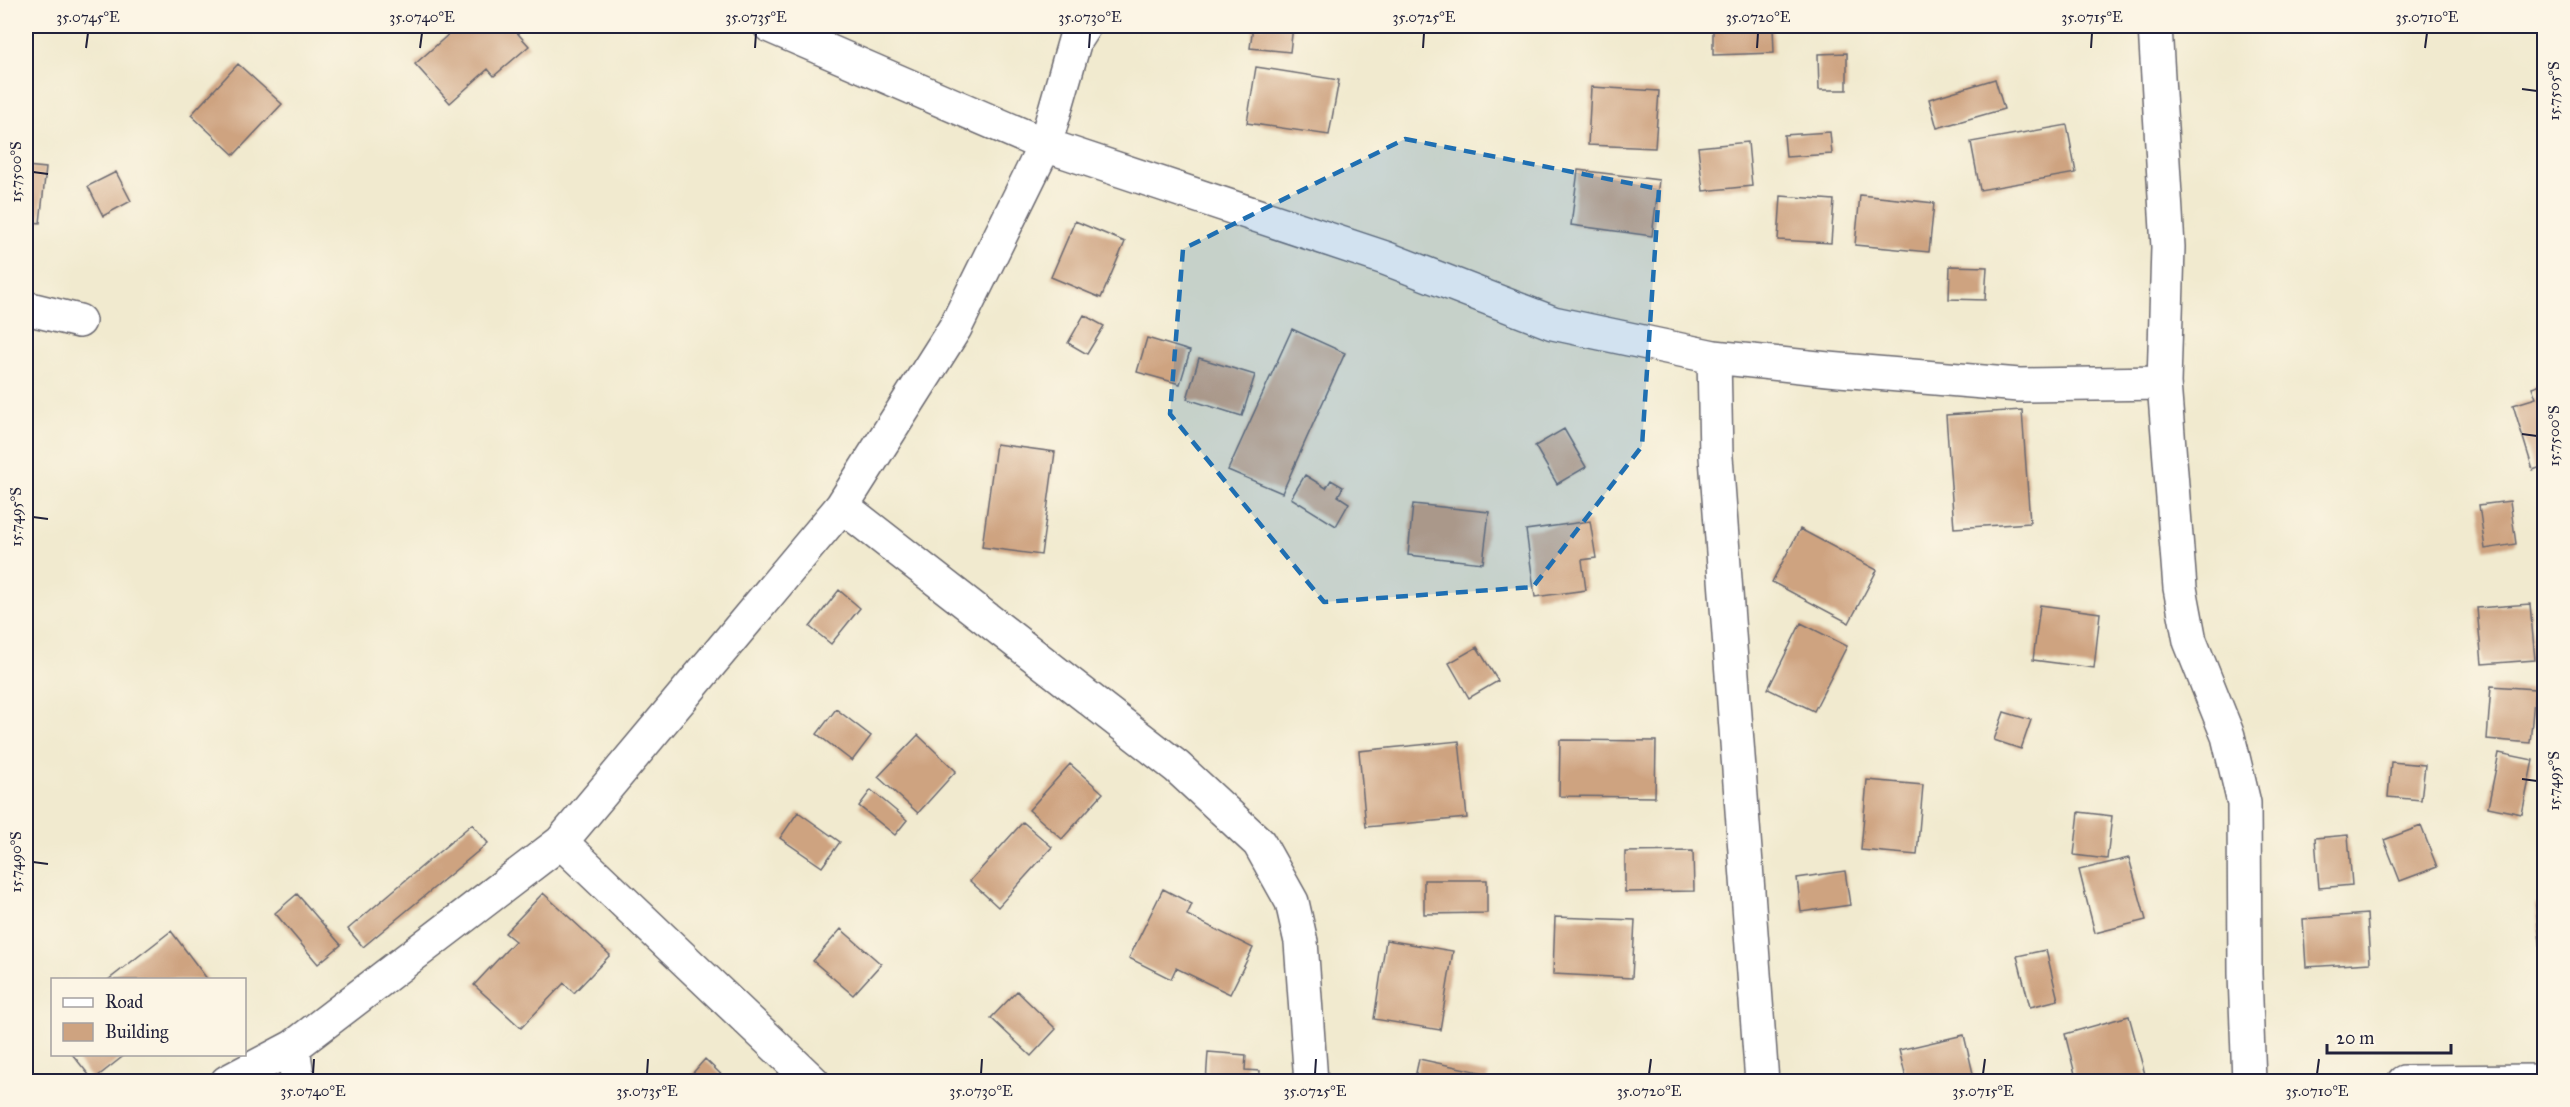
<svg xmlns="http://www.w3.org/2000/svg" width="2570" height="1107" font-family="'IM FELL Great Primer',serif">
  <rect width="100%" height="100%" fill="#fcf5e5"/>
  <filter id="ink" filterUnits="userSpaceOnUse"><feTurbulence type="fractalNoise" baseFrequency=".0167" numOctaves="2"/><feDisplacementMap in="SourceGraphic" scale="12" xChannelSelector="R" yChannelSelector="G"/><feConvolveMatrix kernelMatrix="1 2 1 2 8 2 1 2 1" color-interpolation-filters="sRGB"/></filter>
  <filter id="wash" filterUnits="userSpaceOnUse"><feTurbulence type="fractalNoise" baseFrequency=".008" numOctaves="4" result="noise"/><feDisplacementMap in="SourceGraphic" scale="24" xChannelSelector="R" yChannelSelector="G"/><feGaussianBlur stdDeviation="1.35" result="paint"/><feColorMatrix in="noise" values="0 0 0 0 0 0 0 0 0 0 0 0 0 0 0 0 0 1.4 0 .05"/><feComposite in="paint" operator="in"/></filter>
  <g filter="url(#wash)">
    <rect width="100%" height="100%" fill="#f1eacf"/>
    <g id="blocks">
      <path fill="#cea380" d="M458,26H511L529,46L494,76L488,69L450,103L415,64Z
        M1253,26H1293L1290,52L1250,48Z
        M1315,26H1353L1352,31Z
        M1713,26H1773L1774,53L1713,55Z
        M1847,53V90H1819L1818,54Z
        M238,64L282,104L234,155L191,115Z
        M1256,67L1339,80L1329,135L1247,123Z
        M1995,79L2004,109L1937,128L1929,99Z
        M1591,87L1659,91L1655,148L1588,145Z
        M2067,125L2076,173L1980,190L1971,142Z
        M1830,132L1832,154L1786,157L1784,135Z
        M1748,142L1752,186L1703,191L1698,147Z
        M26,166L46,168L40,223L26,221Z
        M1578,170L1659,180L1652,236L1571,225Z
        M116,172L131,201L103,216L88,186Z
        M1860,195L1934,203L1929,252L1855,245Z
        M1781,196L1834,200L1831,243L1778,240Z
        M1075,221L1125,242L1101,298L1051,277Z
        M1950,266L1987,267L1985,300L1949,299Z
        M1084,315L1104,326L1087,354L1068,343Z
        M1292,329L1345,353L1282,493L1228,470Z
        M1147,338L1190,351L1180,384L1137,372Z
        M1199,358L1255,375L1242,416L1187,399Z
        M2544,383V466L2533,470L2513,405L2536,398L2532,387Z
        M2022,410L2030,523L1954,528L1946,415Z
        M1564,429L1586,467L1557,484L1535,446Z
        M996,444L1055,452L1041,555L982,547Z
        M1305,475L1326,488L1331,480L1343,487L1338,496L1349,503L1336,526L1291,498Z
        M2510,501L2516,544L2485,549L2479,505Z
        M1413,504L1489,512L1483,563L1408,555Z
        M1590,521L1596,558L1582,560L1586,590L1535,597L1526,530Z
        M1800,529L1877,570L1849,623L1772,582Z
        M839,590L860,608L831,644L810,627Z
        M2530,604L2535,660L2482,664L2477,608Z
        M2040,605L2100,613L2094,668L2033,660Z
        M1801,623L1847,646L1814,711L1768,689Z
        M1477,647L1498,681L1469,698L1449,663Z
        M2491,686L2535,689L2530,743L2487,739Z
        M836,709L871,736L852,761L817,734Z
        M2004,712L2031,720L2021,749L1994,740Z
        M918,735L956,771L918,813L878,777Z
        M1560,740L1656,741L1655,797L1559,796Z
        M1459,741L1467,818L1366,827L1359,751Z
        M2499,753L2533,760L2522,814L2488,807Z
        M2391,762L2425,765L2421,800L2388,797Z
        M1070,764L1103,793L1062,839L1029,810Z
        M1867,780L1923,785L1917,855L1861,850Z
        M871,790L907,820L895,835L859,806Z
        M798,812L840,842L822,867L780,838Z
        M2079,812L2112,816L2107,859L2074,855Z
        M1023,822L1052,847L998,907L970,881Z
        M472,824L488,843L363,947L348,929Z
        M2421,826L2437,867L2400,881L2384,840Z
        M2348,835L2352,885L2319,888L2315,838Z
        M1693,851L1694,891L1625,892V852Z
        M2129,858L2146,920L2095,933L2079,870Z
        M1845,871L1850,905L1801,912L1797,878Z
        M1424,880H1487V913L1424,914Z
        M1163,889L1192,904L1187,915L1253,948L1230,994L1176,968L1171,979L1129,958Z
        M543,893L610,955L574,993L564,983L521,1028L474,985L515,941L505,933Z
        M297,894L341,945L318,964L275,913Z
        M2544,904V960H2542L2536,905Z
        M2367,914L2370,963L2306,967L2303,919Z
        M1555,917L1635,920L1632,978L1553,974Z
        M841,929L881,964L853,995L813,961Z
        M171,931L208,980H108Z
        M1386,940L1453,951L1440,1030L1374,1019Z
        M2046,950L2058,1000L2030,1007L2017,956Z
        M1017,991L1056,1029L1031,1056L991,1018Z
        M2129,1016L2146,1078L2133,1082H2077L2065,1034Z
        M1964,1035L1975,1082H1907L1899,1050Z
        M1208,1052L1246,1055L1245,1070L1260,1071L1259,1082H1206Z
        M72,1054H126L93,1080Z
        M705,1059L729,1082H685Z
        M1419,1059L1489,1074L1487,1082H1414Z"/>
    </g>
  </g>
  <g filter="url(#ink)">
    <use href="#blocks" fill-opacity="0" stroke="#6a686f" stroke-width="1.5"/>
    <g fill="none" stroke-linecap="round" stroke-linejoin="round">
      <defs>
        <path id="minor" d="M770,26L1045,145L1385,258L1553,323L1714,357L1828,369L2019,385L2164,383
          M2155,26L2168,247L2164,383L2180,588L2190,641L2228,736L2244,803L2245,974L2249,1082
          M26,308L79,321
          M1714,357L1716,457L1762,1082
          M842,506L1177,767L1259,843L1292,902L1301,942L1311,1082
          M561,842L813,1082
          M293,1047L298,1082
          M227,1082L293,1047L561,842L842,506L955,328L1045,145L1075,40L1084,26
          M2404,1082L2544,1081"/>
      </defs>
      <use href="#minor" stroke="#6a686f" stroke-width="36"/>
      <use href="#minor" stroke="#fff" stroke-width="33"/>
    </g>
  </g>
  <path fill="#1f6fb2" fill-opacity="0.2" stroke="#1f6fb2" stroke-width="4.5" stroke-dasharray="12 8" stroke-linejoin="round" d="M1405,139L1659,189L1642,446L1533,587L1324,602L1170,414L1183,249Z"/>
  <path fill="none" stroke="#22223b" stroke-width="2" d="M86,48L88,33M420,48L422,33M755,48L756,33M1089,48L1090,33M1423,48L1424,33M1757,48L1758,33M2091,48L2092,33M2425,48L2427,33M2522,89L2537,91M33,172L48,174M2522,434L2537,436M33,517L48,519M2522,779L2537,781M33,862L48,864M313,1074L314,1059M647,1074L648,1059M981,1074L982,1059M1315,1074L1316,1059M1649,1074L1651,1059M1983,1074L1985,1059M2317,1074L2319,1059"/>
  <rect width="2570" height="1107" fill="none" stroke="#fcf5e5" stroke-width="66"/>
  <rect x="51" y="978" width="195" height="78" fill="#fcf5e5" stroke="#a5a1a1" stroke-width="1.5"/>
  <rect x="63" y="998" width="30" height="9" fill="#ffffff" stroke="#a5a1a1" stroke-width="1.5"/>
  <text x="105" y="1008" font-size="18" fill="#22223b">Road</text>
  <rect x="63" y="1023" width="30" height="18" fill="#cea380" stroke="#a5a1a1" stroke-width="1.5"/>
  <text x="105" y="1038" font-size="18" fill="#22223b">Building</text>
  <path d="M2327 1044v9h124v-9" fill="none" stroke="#22223b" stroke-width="3"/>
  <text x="2336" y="1044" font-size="18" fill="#22223b" stroke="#fcf5e5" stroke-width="4.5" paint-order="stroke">20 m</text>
  <rect x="33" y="33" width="2504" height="1041" fill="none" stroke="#22223b" stroke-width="2"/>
  <g font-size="15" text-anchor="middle" fill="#22223b">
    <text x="88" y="22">35.0745°E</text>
    <text x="422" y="22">35.0740°E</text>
    <text x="756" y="22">35.0735°E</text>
    <text x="1090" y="22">35.0730°E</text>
    <text x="1424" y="22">35.0725°E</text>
    <text x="1758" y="22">35.0720°E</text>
    <text x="2092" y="22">35.0715°E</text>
    <text x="2427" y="22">35.0710°E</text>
    <text transform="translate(2554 91) rotate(-90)" y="5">15.7505°S</text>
    <text transform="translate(16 172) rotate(-90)" y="5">15.7500°S</text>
    <text transform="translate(2554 436) rotate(-90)" y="5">15.7500°S</text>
    <text transform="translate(16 517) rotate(-90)" y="5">15.7495°S</text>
    <text transform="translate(2554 781) rotate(-90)" y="5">15.7495°S</text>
    <text transform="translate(16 862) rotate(-90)" y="5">15.7490°S</text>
    <text x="313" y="1096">35.0740°E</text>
    <text x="647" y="1096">35.0735°E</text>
    <text x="981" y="1096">35.0730°E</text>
    <text x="1315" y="1096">35.0725°E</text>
    <text x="1649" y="1096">35.0720°E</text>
    <text x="1983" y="1096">35.0715°E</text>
    <text x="2317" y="1096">35.0710°E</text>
  </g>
</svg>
